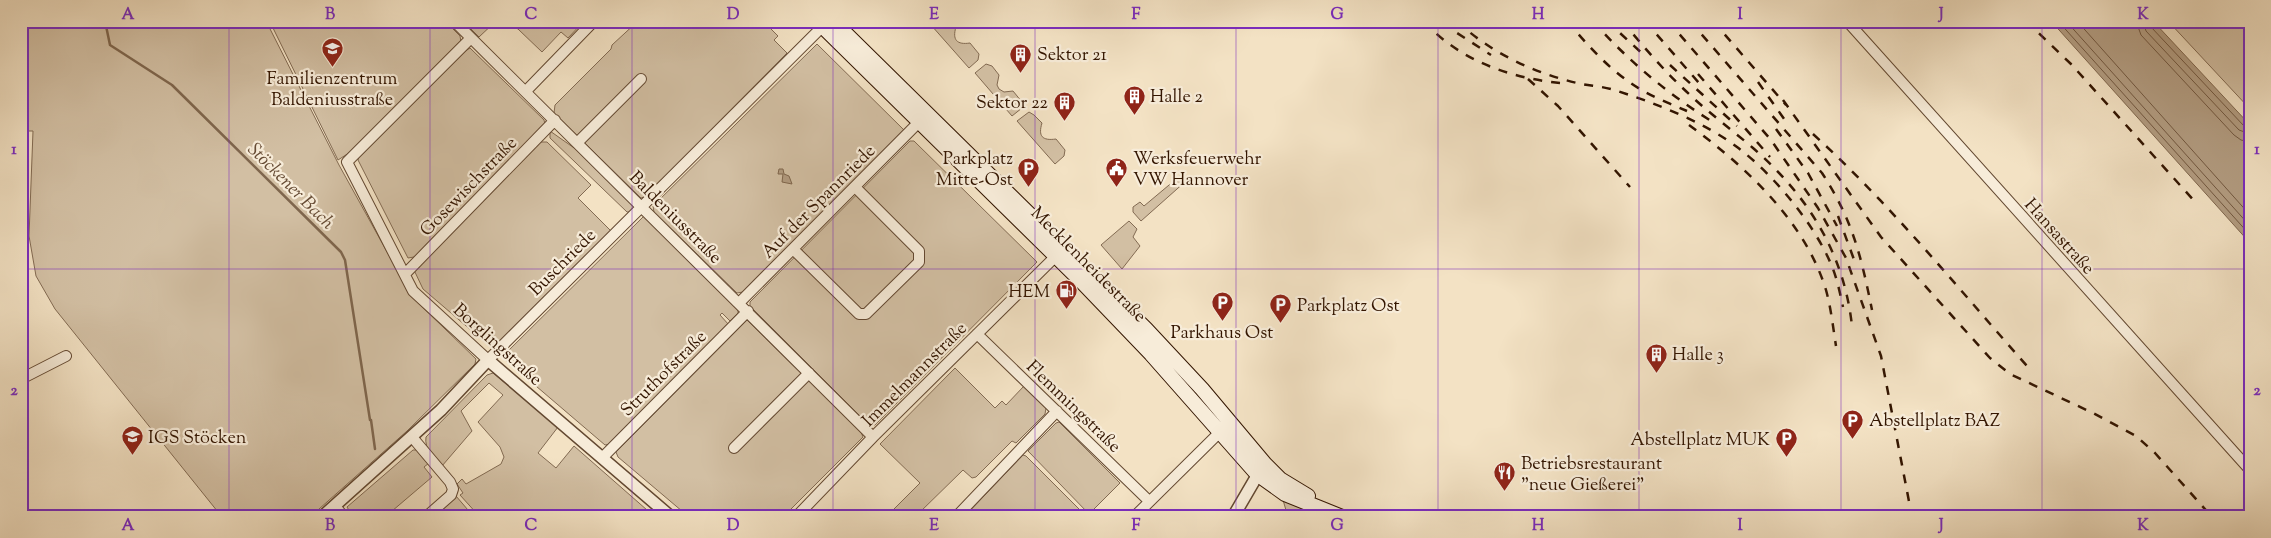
<svg xmlns="http://www.w3.org/2000/svg" width="2271" height="538" font-family="'Sorts Mill Goudy',serif">
  <rect width="100%" height="100%" fill="#f3e2c4"/>
  <filter id="stains"><feTurbulence type="fractalNoise" baseFrequency=".004" numOctaves="4"/><feColorMatrix values="0 0 0 0 .2 0 0 0 0 .09 0 0 0 0 .02 0 0 0 .5 -.17"/></filter>
  <radialGradient id="worn" r=".72"><stop offset=".6" stop-color="#630" stop-opacity="0"/><stop offset="1" stop-color="#630" stop-opacity=".3"/></radialGradient>
  <path fill="#d2bfa3" stroke="#826a52" d="M22,21H266L339,165L412,297L476,359L475,364L407,431L310,517H222L55,309L36,276L29,236L33,131H21Z
    M286,21H445L460,36L461,42L355,149L338,160L273,28Z
    M463,21H496L479,37Z
    M504,21H584L568,38L561,32L542,52L518,29Z
    M638,21H763L778,36L774,40L787,53L645,197L641,198L554,113L555,105L611,49L612,45Z
    M936,21H951L956,27C952,40 957,45 970,43L979,54L978,60L969,68L931,25Z
    M2168,21H2250V109Z
    M817,44L904,130L743,292L737,293L654,212L653,206Z
    M470,48L544,120L545,124L414,257L408,258L358,160L359,156L459,55Z
    M986,64L992,66L999,75L997,85L999,89L1004,92L1013,91L1022,102V108L1012,116L975,73Z
    M1029,112L1034,115L1042,123C1038,136 1042,141 1056,139L1065,150L1064,156L1055,164L1017,121Z
    M550,131L577,150L635,207L629,212H627L550,138Z
    M910,141H914L1037,262L875,425H869L750,306V302Z
    M541,142H547L591,185L578,198L611,231L493,349L423,289L414,270Z
    M1181,175L1186,181L1141,221L1133,212V207L1140,202L1144,206Z
    M644,216L738,309V313L730,321L722,313L720,315L729,325L610,444L605,445L502,357Z
    M1129,221L1137,229L1133,237L1140,246L1122,269L1101,245Z
    M747,320L861,432L863,437L783,517H689L618,457L616,452Z
    M955,368L995,408L1002,401L1006,405L1024,386L1046,408L1045,414L1016,443L1012,441L976,477L972,478L963,470L918,514L920,517H886L920,483L880,444Z
    M493,373L558,427L538,453L556,468L574,446L655,517H491L485,510L479,516L460,495L463,493L457,484L462,479L466,484L501,464L504,457L500,447L478,422L503,395L489,383L461,411L472,431L442,466C434,457 424,449 426,437L487,375Z
    M1059,422L1120,483L1089,514L1028,451L1056,423Z
    M413,450H418L429,463L424,467L432,477L385,517H353L347,507Z
    M1023,455L1026,456L1087,517H964Z
    M456,496L474,517H432Z
    M1283,500L1342,517H1288Z"/>
  <path fill="#b29c81" stroke="#7f664d" d="M2051,21H2153L2250,125V243Z
    M779,169H783L784,174L789,176L792,184L782,182L783,174H778Z"/>
  <g fill="none" stroke-linecap="round" stroke-linejoin="round">
    <path stroke="#725840" stroke-width="1" d="M2058,21L2250,235
      M2066,21L2250,226
      M2077,21L2250,215
      M2136,21L2141,35L2234,135L2241,140L2250,142
      M2143,21L2146,31L2239,130L2250,134
      M2150,21L2151,27L2244,126L2250,128"/>
    <path stroke="#7f664d" stroke-width="2.5" d="M105,21L110,45L172,85L341,252L345,260L370,420
      M371,420L375,449"/>
    <defs>
      <path id="minor" d="M454,21L873,437
        M1847,21L2250,470
        M471,38L347,162L413,291L488,360L822,27
        M526,91L594,21
        M577,143L641,79
        M793,249L859,314H866L919,262V251L855,187
        M405,274L555,120
        M739,303L919,122
        M977,334L1149,501
        M21,379L66,356
        M412,437L450,482L453,489L451,495L426,517
        M734,448L809,373
        M602,458L748,311
        M335,506L344,517
        M21,516L22,517
        M796,517L873,437L1056,256
        M956,517L1057,411
        M1134,517L1220,432"/>
      <path id="tertiary" d="M322,517L441,410L488,360L671,517
        M1233,517L1261,469"/>
      <path id="secondary" d="M817,21L1079,279L1151,354L1257,474L1285,494L1342,517
        M833,21L1146,329L1202,389L1265,464L1280,479L1308,496"/>
    </defs>
    <use href="#minor" stroke="#634831" stroke-width="12"/>
    <use href="#tertiary" stroke="#634831" stroke-width="14"/>
    <use href="#secondary" stroke="#331500" stroke-width="16"/>
    <use href="#minor" stroke="#f7ecd9" stroke-width="10"/>
    <use href="#tertiary" stroke="#f7ecd9" stroke-width="11"/>
    <use href="#secondary" stroke="#f7ecd9" stroke-width="14"/>
    <path stroke="#331500" stroke-width="2.5" stroke-dasharray="9 9" stroke-linecap="butt" d="M1424,21C1458,60 1510,78 1560,83
      M1444,21L1454,31L1491,55
      M1457,21C1489,52 1534,73 1577,83C1589,86 1602,86 1614,90C1653,102 1704,122 1737,147C1773,174 1813,222 1831,264C1837,278 1840,293 1843,307
      M1567,21C1590,48 1613,74 1645,92C1658,99 1673,105 1687,111
      M1593,21C1627,60 1667,93 1711,121
      M1607,21L1646,57
      M1622,21C1643,46 1665,72 1689,94C1709,113 1732,130 1753,148C1808,196 1844,253 1852,326
      M1645,21L1699,83
      M1668,21L1771,140L1818,208L1846,258L1881,356L1912,517
      M1690,21L1822,173C1852,219 1861,255 1872,310
      M1713,21L1786,105
      M2026,21L2071,64L2197,204
      M1670,65L1737,126
      M1698,74L1770,157
      M1528,79L1558,106L1630,187
      M1758,82L1787,123
      M1783,100L1881,237L1990,358L2010,374L2093,413L2136,436L2155,453L2212,517
      M1689,125C1745,166 1805,221 1826,290C1831,308 1833,327 1836,346
      M1776,129L1808,173L1837,226
      M1813,134C1891,205 1957,287 2027,366
      M1838,216L1856,265"/>
  </g>
  <path fill="none" stroke="#7b2cbf" stroke-width="1" stroke-opacity="0.55" d="M229,21V517M430,21V517M632,21V517M833,21V517M1035,21V517M1236,21V517M1438,21V517M1639,21V517M1841,21V517M2042,21V517M21,269H2250"/>
  <defs>
    <symbol id="school-pin" viewBox="-11 -11 22 30"><path d="M0 17L-7.5 6A9.5 9.5 0 1 1 7.5 6Z" fill="#8f2418" stroke="#f7ecd9"/><path d="M0-5L7-2L0 1L-7-2ZM-4 1L0 2.5L4 1V4Q0 6-4 4Z" fill="#fff"/></symbol>
    <symbol id="building-pin" viewBox="-11 -11 22 30"><path d="M0 17L-7.5 6A9.5 9.5 0 1 1 7.5 6Z" fill="#8f2418" stroke="#f7ecd9"/><path d="M-4-6H4V6H1V3H-1V6H-4ZM-2.5-4.3h1.7v1.8h-1.7ZM.8-4.3h1.7v1.8H.8ZM-2.5-1h1.7V.8h-1.7ZM.8-1h1.7V.8H.8Z" fill="#fff"/></symbol>
    <symbol id="parking-pin" viewBox="-11 -11 22 30"><path d="M0 17L-7.5 6A9.5 9.5 0 1 1 7.5 6Z" fill="#8f2418" stroke="#f7ecd9"/><path d="M-3.5-5.5H1a3.5 3.5 0 0 1 0 7H-1V5.5H-3.5ZM-1-3.4V-.6H.8a1.4 1.4 0 0 0 0-2.8Z" fill="#fff"/></symbol>
    <symbol id="civic-pin" viewBox="-11 -11 22 30"><path d="M0 17L-7.5 6A9.5 9.5 0 1 1 7.5 6Z" fill="#8f2418" stroke="#f7ecd9"/><path d="M-.6-6.5H3V-4.5H.6V-3L4-1V1h2V6H-6V1h2V-1L-.6-3ZM-1.2 2.5V6h2.4V2.5Z" fill="#fff"/></symbol>
    <symbol id="fuel-pin" viewBox="-11 -11 22 30"><path d="M0 17L-7.5 6A9.5 9.5 0 1 1 7.5 6Z" fill="#8f2418" stroke="#f7ecd9"/><path d="M-5.5-6h7V0h2V4h1.3V-2.5L3-4.5l.8-.8L6-3V5H2.5V1h-1V6h-7ZM-4.2-4.7v3.2H.2V-4.7Z" fill="#fff"/></symbol>
    <symbol id="restaurant-pin" viewBox="-11 -11 22 30"><path d="M0 17L-7.5 6A9.5 9.5 0 1 1 7.5 6Z" fill="#8f2418" stroke="#f7ecd9"/><path d="M-5-6h1v4h1v-4h1v4h1v-4h1v5L-1.5 .5V6h-2V.5L-5-1ZM5-6V6H3V1.5H1.5Q1.5-4 5-6Z" fill="#fff"/></symbol>
  </defs>
  <g fill-rule="evenodd">
    <use href="#school-pin" x="320" y="36" width="25" height="34"/>
    <use href="#building-pin" x="1008" y="42" width="25" height="34"/>
    <use href="#building-pin" x="1122" y="84" width="25" height="34"/>
    <use href="#building-pin" x="1052" y="90" width="25" height="34"/>
    <use href="#parking-pin" x="1016" y="156" width="25" height="34"/>
    <use href="#civic-pin" x="1104" y="156" width="25" height="34"/>
    <use href="#fuel-pin" x="1054" y="278" width="25" height="34"/>
    <use href="#parking-pin" x="1210" y="290" width="25" height="34"/>
    <use href="#parking-pin" x="1268" y="292" width="25" height="34"/>
    <use href="#building-pin" x="1644" y="342" width="25" height="34"/>
    <use href="#parking-pin" x="1840" y="408" width="25" height="34"/>
    <use href="#school-pin" x="120" y="424" width="25" height="34"/>
    <use href="#parking-pin" x="1774" y="426" width="25" height="34"/>
    <use href="#restaurant-pin" x="1492" y="460" width="25" height="34"/>
  </g>
  <g text-anchor="middle" stroke-width="4.5" stroke-linejoin="round" paint-order="stroke">
    <g font-size="18" fill="#331500" stroke="#f7ecd9" text-anchor="start">
      <text x="1037" y="60">Sektor 21</text>
      <text x="332" y="84" text-anchor="middle">Familienzentrum<tspan x="332" dy="21">Baldeniusstraße</tspan></text>
      <text x="1150" y="102">Halle 2</text>
      <text x="1048" y="108" text-anchor="end">Sektor 22</text>
      <text x="1013" y="164" text-anchor="end">Parkplatz<tspan x="1013" dy="21">Mitte-Ost</tspan></text>
      <text x="1133" y="164">Werksfeuerwehr<tspan x="1133" dy="21">VW Hannover</tspan></text>
      <text x="1050" y="297" text-anchor="end">HEM</text>
      <text x="1297" y="311">Parkplatz Ost</text>
      <text x="1222" y="338" text-anchor="middle">Parkhaus Ost</text>
      <text x="1672" y="360">Halle 3</text>
      <text x="1869" y="426">Abstellplatz BAZ</text>
      <text x="148" y="443">IGS Stöcken</text>
      <text x="1770" y="445" text-anchor="end">Abstellplatz MUK</text>
      <text x="1521" y="469">Betriebsrestaurant<tspan x="1521" dy="21">"neue Gießerei"</tspan></text>
    </g>
    <g font-size="18" fill="#331500" stroke="#f7ecd9">
      <text transform="translate(468 186) rotate(-46)" y="6">Gosewischstraße</text>
      <text transform="translate(818 201) rotate(-45)" y="6">Auf der Spannriede</text>
      <text transform="translate(676 217) rotate(45)" y="6">Baldeniusstraße</text>
      <text transform="translate(2060 236) rotate(48)" y="6">Hansastraße</text>
      <text transform="translate(562 262) rotate(-45)" y="6">Buschriede</text>
      <text transform="translate(1089 264) rotate(45)" y="6">Mecklenheidestraße</text>
      <text transform="translate(498 344) rotate(42)" y="6">Borglingstraße</text>
      <text transform="translate(663 373) rotate(-45)" y="6">Struthofstraße</text>
      <text transform="translate(914 374) rotate(-45)" y="6">Immelmannstraße</text>
      <text transform="translate(1074 406) rotate(44)" y="6">Flemmingstraße</text>
    </g>
    <g font-size="19" font-style="italic" fill="#664b34" stroke="#f7ecd9">
      <text transform="translate(292 185) rotate(45)" y="7">Stöckener Bach</text>
    </g>
  </g>
  <rect width="2271" height="538" fill="none" stroke="#f3e2c4" stroke-width="55"/>
  <rect x="28" y="28" width="2216" height="482" fill="none" stroke="#7b2cbf" stroke-width="2"/>
  <g font-size="16" text-anchor="middle" font-weight="bold" fill="#7b2cbf">
    <text x="128" y="19">A</text>
    <text x="330" y="19">B</text>
    <text x="531" y="19">C</text>
    <text x="733" y="19">D</text>
    <text x="934" y="19">E</text>
    <text x="1136" y="19">F</text>
    <text x="1337" y="19">G</text>
    <text x="1538" y="19">H</text>
    <text x="1740" y="19">I</text>
    <text x="1941" y="19">J</text>
    <text x="2143" y="19">K</text>
    <text x="14" y="154">1</text>
    <text x="2257" y="154">1</text>
    <text x="14" y="395">2</text>
    <text x="2257" y="395">2</text>
    <text x="128" y="530">A</text>
    <text x="330" y="530">B</text>
    <text x="531" y="530">C</text>
    <text x="733" y="530">D</text>
    <text x="934" y="530">E</text>
    <text x="1136" y="530">F</text>
    <text x="1337" y="530">G</text>
    <text x="1538" y="530">H</text>
    <text x="1740" y="530">I</text>
    <text x="1941" y="530">J</text>
    <text x="2143" y="530">K</text>
  </g>
  <rect width="100%" height="100%" filter="url(#stains)"/>
  <rect width="100%" height="100%" fill="url(#worn)"/>
</svg>
